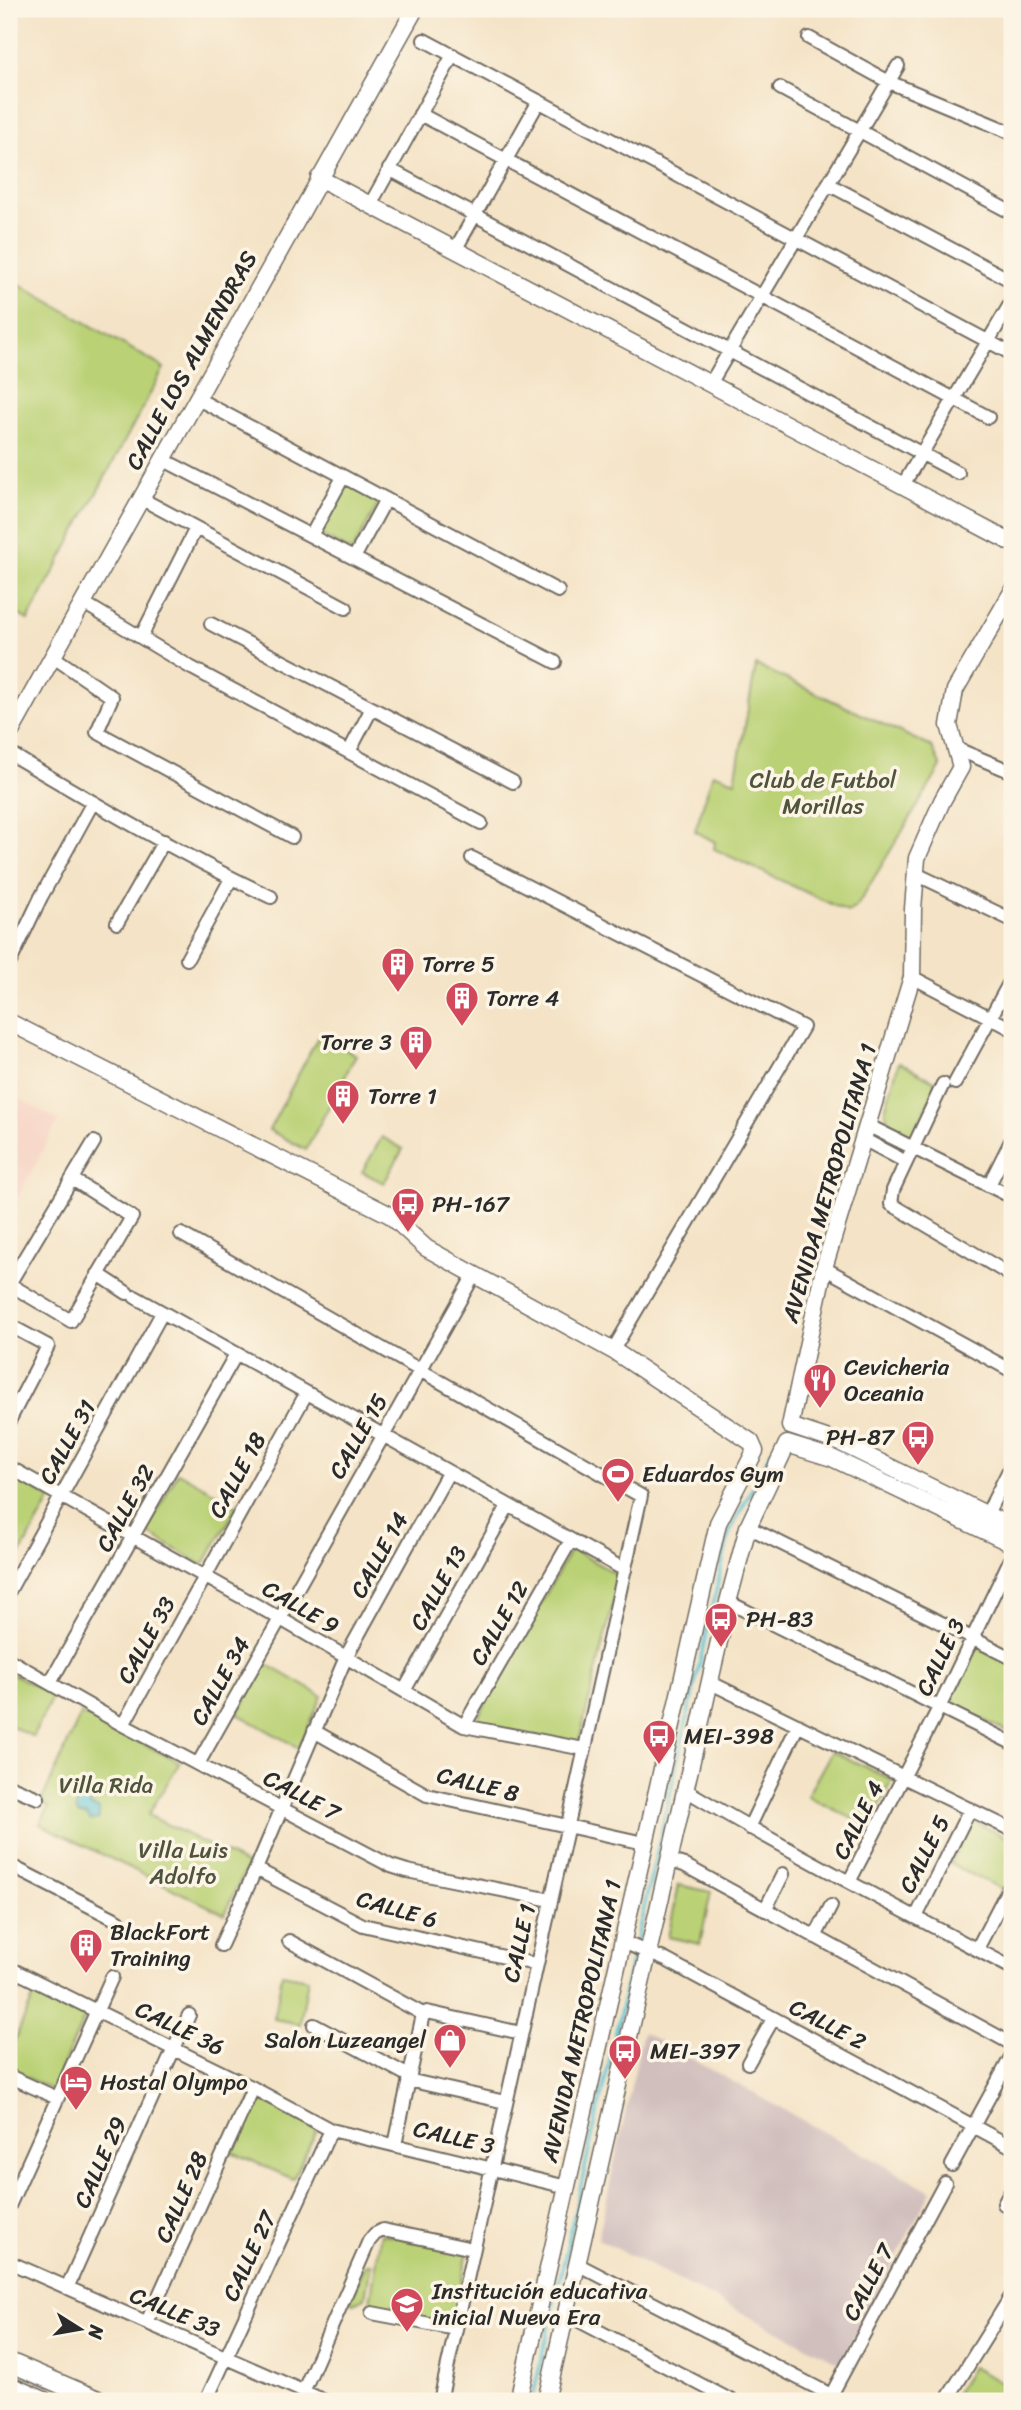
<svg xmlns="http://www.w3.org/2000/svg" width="1021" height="2410" font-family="Sriracha,sans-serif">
  <rect width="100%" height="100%" fill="#fcf5e5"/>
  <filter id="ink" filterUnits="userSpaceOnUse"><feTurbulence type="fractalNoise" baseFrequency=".0143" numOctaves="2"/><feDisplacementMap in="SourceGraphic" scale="14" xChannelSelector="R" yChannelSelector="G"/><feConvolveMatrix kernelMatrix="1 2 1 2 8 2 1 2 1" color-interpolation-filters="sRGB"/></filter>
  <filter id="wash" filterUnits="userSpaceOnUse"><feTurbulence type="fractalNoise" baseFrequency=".00686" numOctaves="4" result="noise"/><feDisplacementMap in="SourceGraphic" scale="28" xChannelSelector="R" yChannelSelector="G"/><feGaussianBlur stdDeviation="1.57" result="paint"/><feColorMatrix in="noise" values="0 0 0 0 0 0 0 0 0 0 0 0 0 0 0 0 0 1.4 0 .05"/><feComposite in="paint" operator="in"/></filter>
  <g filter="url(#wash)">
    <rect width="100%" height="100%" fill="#f4e3c6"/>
    <path fill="#f6d2c4" d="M9,1093L59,1120L9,1214Z"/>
    <path fill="#d1bfbe" d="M643,2032L931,2191L840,2363L598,2239Z"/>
    <path fill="#bad175" stroke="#727e50" stroke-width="2" d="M9,278L164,368L28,620L9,609Z
      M346,483L380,501L352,552L317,533Z
      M756,665L932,747L941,767L857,906L848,912L714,849L715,842L695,831L713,773L735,781Z
      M319,1035L356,1055L306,1150L269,1130Z
      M899,1062L938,1083L912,1137L890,1127L885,1110Z
      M382,1137L403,1149L384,1183L362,1172Z
      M178,1472L238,1506L203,1565L146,1532Z
      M9,1474L51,1499L13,1567L9,1564Z
      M571,1549L620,1576L578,1745L475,1723Z
      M975,1646L1012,1664V1734L948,1703Z
      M265,1663L322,1696L299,1748L238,1714Z
      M9,1672L53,1695L33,1737L9,1725Z
      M81,1714L180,1762L148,1815L248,1865L224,1914L40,1824L49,1807L41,1802Z
      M832,1751L893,1780L869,1827L807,1796Z
      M971,1820L1012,1840V1873L1004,1890L950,1864Z
      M679,1885L711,1892L700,1944L668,1937Z
      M282,1974L308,1979L300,2024L274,2019Z
      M37,1989L87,2012L52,2090L9,2069V2053Z
      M253,2096L318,2128L293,2179L227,2150Z
      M381,2233L468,2251L453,2326L369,2308Z
      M366,2264H371L365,2298L353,2303L350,2300Z
      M972,2367L1012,2388V2401H951Z"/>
    <path fill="#5bc4d7" stroke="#437881" stroke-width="2" d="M86,1790L94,1794L90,1806L99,1809V1819L90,1821L86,1815H79C72,1806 80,1798 86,1790Z"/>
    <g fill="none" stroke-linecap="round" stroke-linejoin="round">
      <path stroke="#5bc4d7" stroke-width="3.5" d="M9,2373L72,2401
        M532,2401L729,1534L771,1451"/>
    </g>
  </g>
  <g filter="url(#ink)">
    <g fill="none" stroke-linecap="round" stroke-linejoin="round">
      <defs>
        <path id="minor" d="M809,38L889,82L1012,133
          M424,40L1012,354
          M780,88L1012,213
          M420,114L988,417
          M389,169L958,473
          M828,184L1012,281
          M370,205L453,55
          M455,250L539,101
          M710,384L898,66
          M196,398L558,591
          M162,459L555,662
          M903,485L1012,301
          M140,498L346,608
          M311,536L343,477
          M354,558L386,499
          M82,602L190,667L481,823
          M211,624L513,782
          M141,637L195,530
          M52,656L112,697L97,732L292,837
          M957,749L1012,772
          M349,752L372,708
          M9,753C94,803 181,855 271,897
          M472,858L803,1027L613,1350
          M916,874L1012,920
          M117,923L164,841
          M187,959L231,879
          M9,964L41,897L93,802
          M912,977L1012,1029
          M955,1083L1012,978
          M943,1084L893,1190L891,1204L1012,1276
          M867,1125L1012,1197
          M863,1139L906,1162
          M989,1185L1012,1139
          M181,1234L641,1496L440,2401
          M824,1268L1012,1371
          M98,1274L127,1293
          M9,1284L71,1321L132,1217L72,1179
          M9,1284L94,1142
          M135,1297L625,1570
          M9,1325L48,1346L9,1421
          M9,1467L279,1618L464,1726L584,1749
          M987,1514L1012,1464
          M748,1527L1012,1658
          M9,1591L162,1313
          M728,1602L1012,1743
          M9,1660L123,1725L391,1866L407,1871L551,1900
          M709,1682L1012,1830
          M50,1683L236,1354
          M404,1691L508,1506
          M123,1725L306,1394
          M464,1726L571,1540
          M314,1731L427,1795L644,1843
          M198,1764L474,1275
          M9,1786L38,1798
          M684,1789C791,1853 902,1910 1012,1968
          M749,1828L798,1725
          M668,1860L684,1865L1012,2044
          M9,1865L119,1921
          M256,1869L363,1925L535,1964
          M849,1882L939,1708L1012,1556
          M765,1910L783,1874
          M916,1917L970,1809
          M815,1937L831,1906
          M289,1941L423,2014L427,2012L521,2033
          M623,1942L666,1960L1012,2147
          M221,1945L256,1869L346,1657L448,1473
          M977,1949L1012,1882
          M9,1968L253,2088L331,2130L567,2187
          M314,2025L409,2076
          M748,2063L773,2019
          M9,2076L57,2098
          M408,2080L505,2102
          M395,2145L423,2014
          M952,2165L1012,2055
          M1004,2204L1012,2189
          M9,2206L112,1977
          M9,2262L325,2401
          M577,2264L831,2395
          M67,2288L189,2015
          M372,2313L456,2329
          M566,2314L732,2401
          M147,2322L253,2088
          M303,2392L369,2241L375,2234L383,2230L473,2249
          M206,2401L331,2130
          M828,2401L945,2183
          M946,2401L1012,2295"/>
        <path id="tertiary" d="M319,178L1012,543
          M1012,592L955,690L949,725L961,767L942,801L917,858L913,909L912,977L824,1268L790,1426L841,1443L1012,1527
          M9,735L415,9
          M9,1022L390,1215L426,1248L617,1353L751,1442L755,1451L718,1523L518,2401
          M546,2401L728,1602L748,1527L787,1444L832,1458L1012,1544"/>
        <path id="secondary" d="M9,2362L100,2401
          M9,2386L44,2401"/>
      </defs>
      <use href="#minor" stroke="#716b61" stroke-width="16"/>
      <use href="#tertiary" stroke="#716b61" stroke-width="19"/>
      <use href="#secondary" stroke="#716b61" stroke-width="21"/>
      <use href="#minor" stroke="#fff" stroke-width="12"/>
      <use href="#tertiary" stroke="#fff" stroke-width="16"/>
      <use href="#secondary" stroke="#fff" stroke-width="18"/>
    </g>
  </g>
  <defs>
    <symbol id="building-pin" viewBox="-11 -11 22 30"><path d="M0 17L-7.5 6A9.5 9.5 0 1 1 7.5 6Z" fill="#d1495b" stroke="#fcf5e5"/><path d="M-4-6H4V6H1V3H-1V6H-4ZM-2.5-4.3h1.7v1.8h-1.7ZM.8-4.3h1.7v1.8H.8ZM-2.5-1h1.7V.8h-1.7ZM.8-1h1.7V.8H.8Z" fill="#fff"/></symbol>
    <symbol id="bus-pin" viewBox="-11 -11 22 30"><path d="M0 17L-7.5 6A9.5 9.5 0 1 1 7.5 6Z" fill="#d1495b" stroke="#fcf5e5"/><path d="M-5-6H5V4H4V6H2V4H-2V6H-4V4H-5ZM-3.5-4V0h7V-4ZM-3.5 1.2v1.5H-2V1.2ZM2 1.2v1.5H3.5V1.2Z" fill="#fff"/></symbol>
    <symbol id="restaurant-pin" viewBox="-11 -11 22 30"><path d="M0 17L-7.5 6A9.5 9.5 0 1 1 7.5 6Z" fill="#d1495b" stroke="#fcf5e5"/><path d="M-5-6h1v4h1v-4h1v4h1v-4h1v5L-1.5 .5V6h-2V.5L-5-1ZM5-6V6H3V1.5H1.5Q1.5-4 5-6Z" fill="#fff"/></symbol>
    <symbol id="stadium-pin" viewBox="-11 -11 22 30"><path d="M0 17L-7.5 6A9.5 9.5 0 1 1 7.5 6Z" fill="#d1495b" stroke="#fcf5e5"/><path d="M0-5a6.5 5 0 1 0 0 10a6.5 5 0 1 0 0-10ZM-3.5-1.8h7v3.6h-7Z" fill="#fff"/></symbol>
    <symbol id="shop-pin" viewBox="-11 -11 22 30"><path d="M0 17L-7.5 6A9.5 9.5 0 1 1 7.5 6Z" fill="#d1495b" stroke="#fcf5e5"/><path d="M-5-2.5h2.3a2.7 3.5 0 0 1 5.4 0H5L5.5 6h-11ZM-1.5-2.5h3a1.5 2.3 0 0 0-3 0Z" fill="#fff"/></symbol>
    <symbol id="hotel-pin" viewBox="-11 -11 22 30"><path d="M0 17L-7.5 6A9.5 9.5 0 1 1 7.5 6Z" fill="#d1495b" stroke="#fcf5e5"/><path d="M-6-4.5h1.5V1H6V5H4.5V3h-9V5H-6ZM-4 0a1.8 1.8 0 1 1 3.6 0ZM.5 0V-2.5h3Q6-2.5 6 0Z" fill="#fff"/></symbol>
    <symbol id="school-pin" viewBox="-11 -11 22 30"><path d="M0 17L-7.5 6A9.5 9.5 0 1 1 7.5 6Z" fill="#d1495b" stroke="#fcf5e5"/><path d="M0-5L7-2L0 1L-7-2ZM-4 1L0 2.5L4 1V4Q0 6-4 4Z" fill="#fff"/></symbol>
  </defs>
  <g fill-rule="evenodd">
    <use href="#building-pin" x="379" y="945" width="38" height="52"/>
    <use href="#building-pin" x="443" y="979" width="38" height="52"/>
    <use href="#building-pin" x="397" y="1023" width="38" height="52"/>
    <use href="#building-pin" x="324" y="1077" width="38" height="52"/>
    <use href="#bus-pin" x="389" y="1185" width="38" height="52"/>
    <use href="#restaurant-pin" x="801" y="1361" width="38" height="52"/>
    <use href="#bus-pin" x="899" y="1418" width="38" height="52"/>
    <use href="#stadium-pin" x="599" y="1455" width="38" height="52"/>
    <use href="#bus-pin" x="702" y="1600" width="38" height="52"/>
    <use href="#bus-pin" x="640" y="1717" width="38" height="52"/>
    <use href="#building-pin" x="67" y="1926" width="38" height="52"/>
    <use href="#shop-pin" x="431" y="2021" width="38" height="52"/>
    <use href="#bus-pin" x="606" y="2032" width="38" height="52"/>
    <use href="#hotel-pin" x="57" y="2063" width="38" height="52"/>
    <use href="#school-pin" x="388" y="2285" width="38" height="52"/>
  </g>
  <g text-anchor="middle" stroke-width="7" stroke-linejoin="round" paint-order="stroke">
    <g font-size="23" fill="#2b2b2b" stroke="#fcf5e5">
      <text transform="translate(191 360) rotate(-61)" y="8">CALLE LOS ALMENDRAS</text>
      <text transform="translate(829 1183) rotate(-74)" y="8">AVENIDA METROPOLITANA 1</text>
      <text transform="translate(358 1436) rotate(-60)" y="8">CALLE 15</text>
      <text transform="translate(67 1442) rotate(-61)" y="8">CALLE 31</text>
      <text transform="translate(237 1475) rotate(-61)" y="8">CALLE 18</text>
      <text transform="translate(125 1508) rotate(-61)" y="8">CALLE 32</text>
      <text transform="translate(379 1555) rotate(-61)" y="8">CALLE 14</text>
      <text transform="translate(438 1588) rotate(-61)" y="8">CALLE 13</text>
      <text transform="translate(301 1607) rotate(30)" y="8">CALLE 9</text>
      <text transform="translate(499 1623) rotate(-60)" y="8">CALLE 12</text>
      <text transform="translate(146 1640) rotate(-61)" y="8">CALLE 33</text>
      <text transform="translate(940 1657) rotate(-64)" y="8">CALLE 3</text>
      <text transform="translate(220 1681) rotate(-61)" y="8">CALLE 34</text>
      <text transform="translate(478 1784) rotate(14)" y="8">CALLE 8</text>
      <text transform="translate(302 1795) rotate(28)" y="8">CALLE 7</text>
      <text transform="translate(858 1820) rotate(-63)" y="8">CALLE 4</text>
      <text transform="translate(924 1854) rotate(-63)" y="8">CALLE 5</text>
      <text transform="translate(397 1909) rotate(16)" y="8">CALLE 6</text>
      <text transform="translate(519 1943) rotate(-77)" y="8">CALLE 1</text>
      <text transform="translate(581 2021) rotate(-77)" y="8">AVENIDA METROPOLITANA 1</text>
      <text transform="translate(828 2024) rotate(28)" y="8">CALLE 2</text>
      <text transform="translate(180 2028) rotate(26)" y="8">CALLE 36</text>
      <text transform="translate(454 2137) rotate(13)" y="8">CALLE 3</text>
      <text transform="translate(100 2162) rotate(-66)" y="8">CALLE 29</text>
      <text transform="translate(181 2197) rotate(-66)" y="8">CALLE 28</text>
      <text transform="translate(249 2256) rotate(-65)" y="8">CALLE 27</text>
      <text transform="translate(868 2282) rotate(-62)" y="8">CALLE 7</text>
      <text transform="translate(175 2312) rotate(23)" y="8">CALLE 33</text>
    </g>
    <g font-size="23" fill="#4f543e" stroke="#fcf5e5">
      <text x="823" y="788">Club de Futbol<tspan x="823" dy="26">Morillas</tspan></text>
      <text x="106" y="1793">Villa Rida</text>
      <text x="183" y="1858">Villa Luis<tspan x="183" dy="26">Adolfo</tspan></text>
    </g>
    <g font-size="23" fill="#2b2b2b" stroke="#fcf5e5" text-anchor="start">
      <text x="422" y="972">Torre 5</text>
      <text x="486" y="1006">Torre 4</text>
      <text x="392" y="1050" text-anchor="end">Torre 3</text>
      <text x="368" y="1104">Torre 1</text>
      <text x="432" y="1212">PH-167</text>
      <text x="844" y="1375">Cevicheria<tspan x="844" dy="26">Oceania</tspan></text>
      <text x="894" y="1445" text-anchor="end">PH-87</text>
      <text x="642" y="1482">Eduardos Gym</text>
      <text x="746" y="1627">PH-83</text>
      <text x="684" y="1744">MEI-398</text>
      <text x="110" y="1940">BlackFort<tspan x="110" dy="26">Training</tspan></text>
      <text x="426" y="2048" text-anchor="end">Salon Luzeangel</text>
      <text x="650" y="2059">MEI-397</text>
      <text x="100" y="2090">Hostal Olympo</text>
      <text x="432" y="2299">Institución educativa<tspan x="432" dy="26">inicial Nueva Era</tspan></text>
    </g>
  </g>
  <rect width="1021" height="2410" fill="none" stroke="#fcf5e5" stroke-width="35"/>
  <g transform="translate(80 2329) rotate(101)" stroke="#fcf5e5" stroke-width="5" paint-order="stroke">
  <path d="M0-5L12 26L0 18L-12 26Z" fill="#2b2b2b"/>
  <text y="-10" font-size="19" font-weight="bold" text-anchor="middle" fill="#2b2b2b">N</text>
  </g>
</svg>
